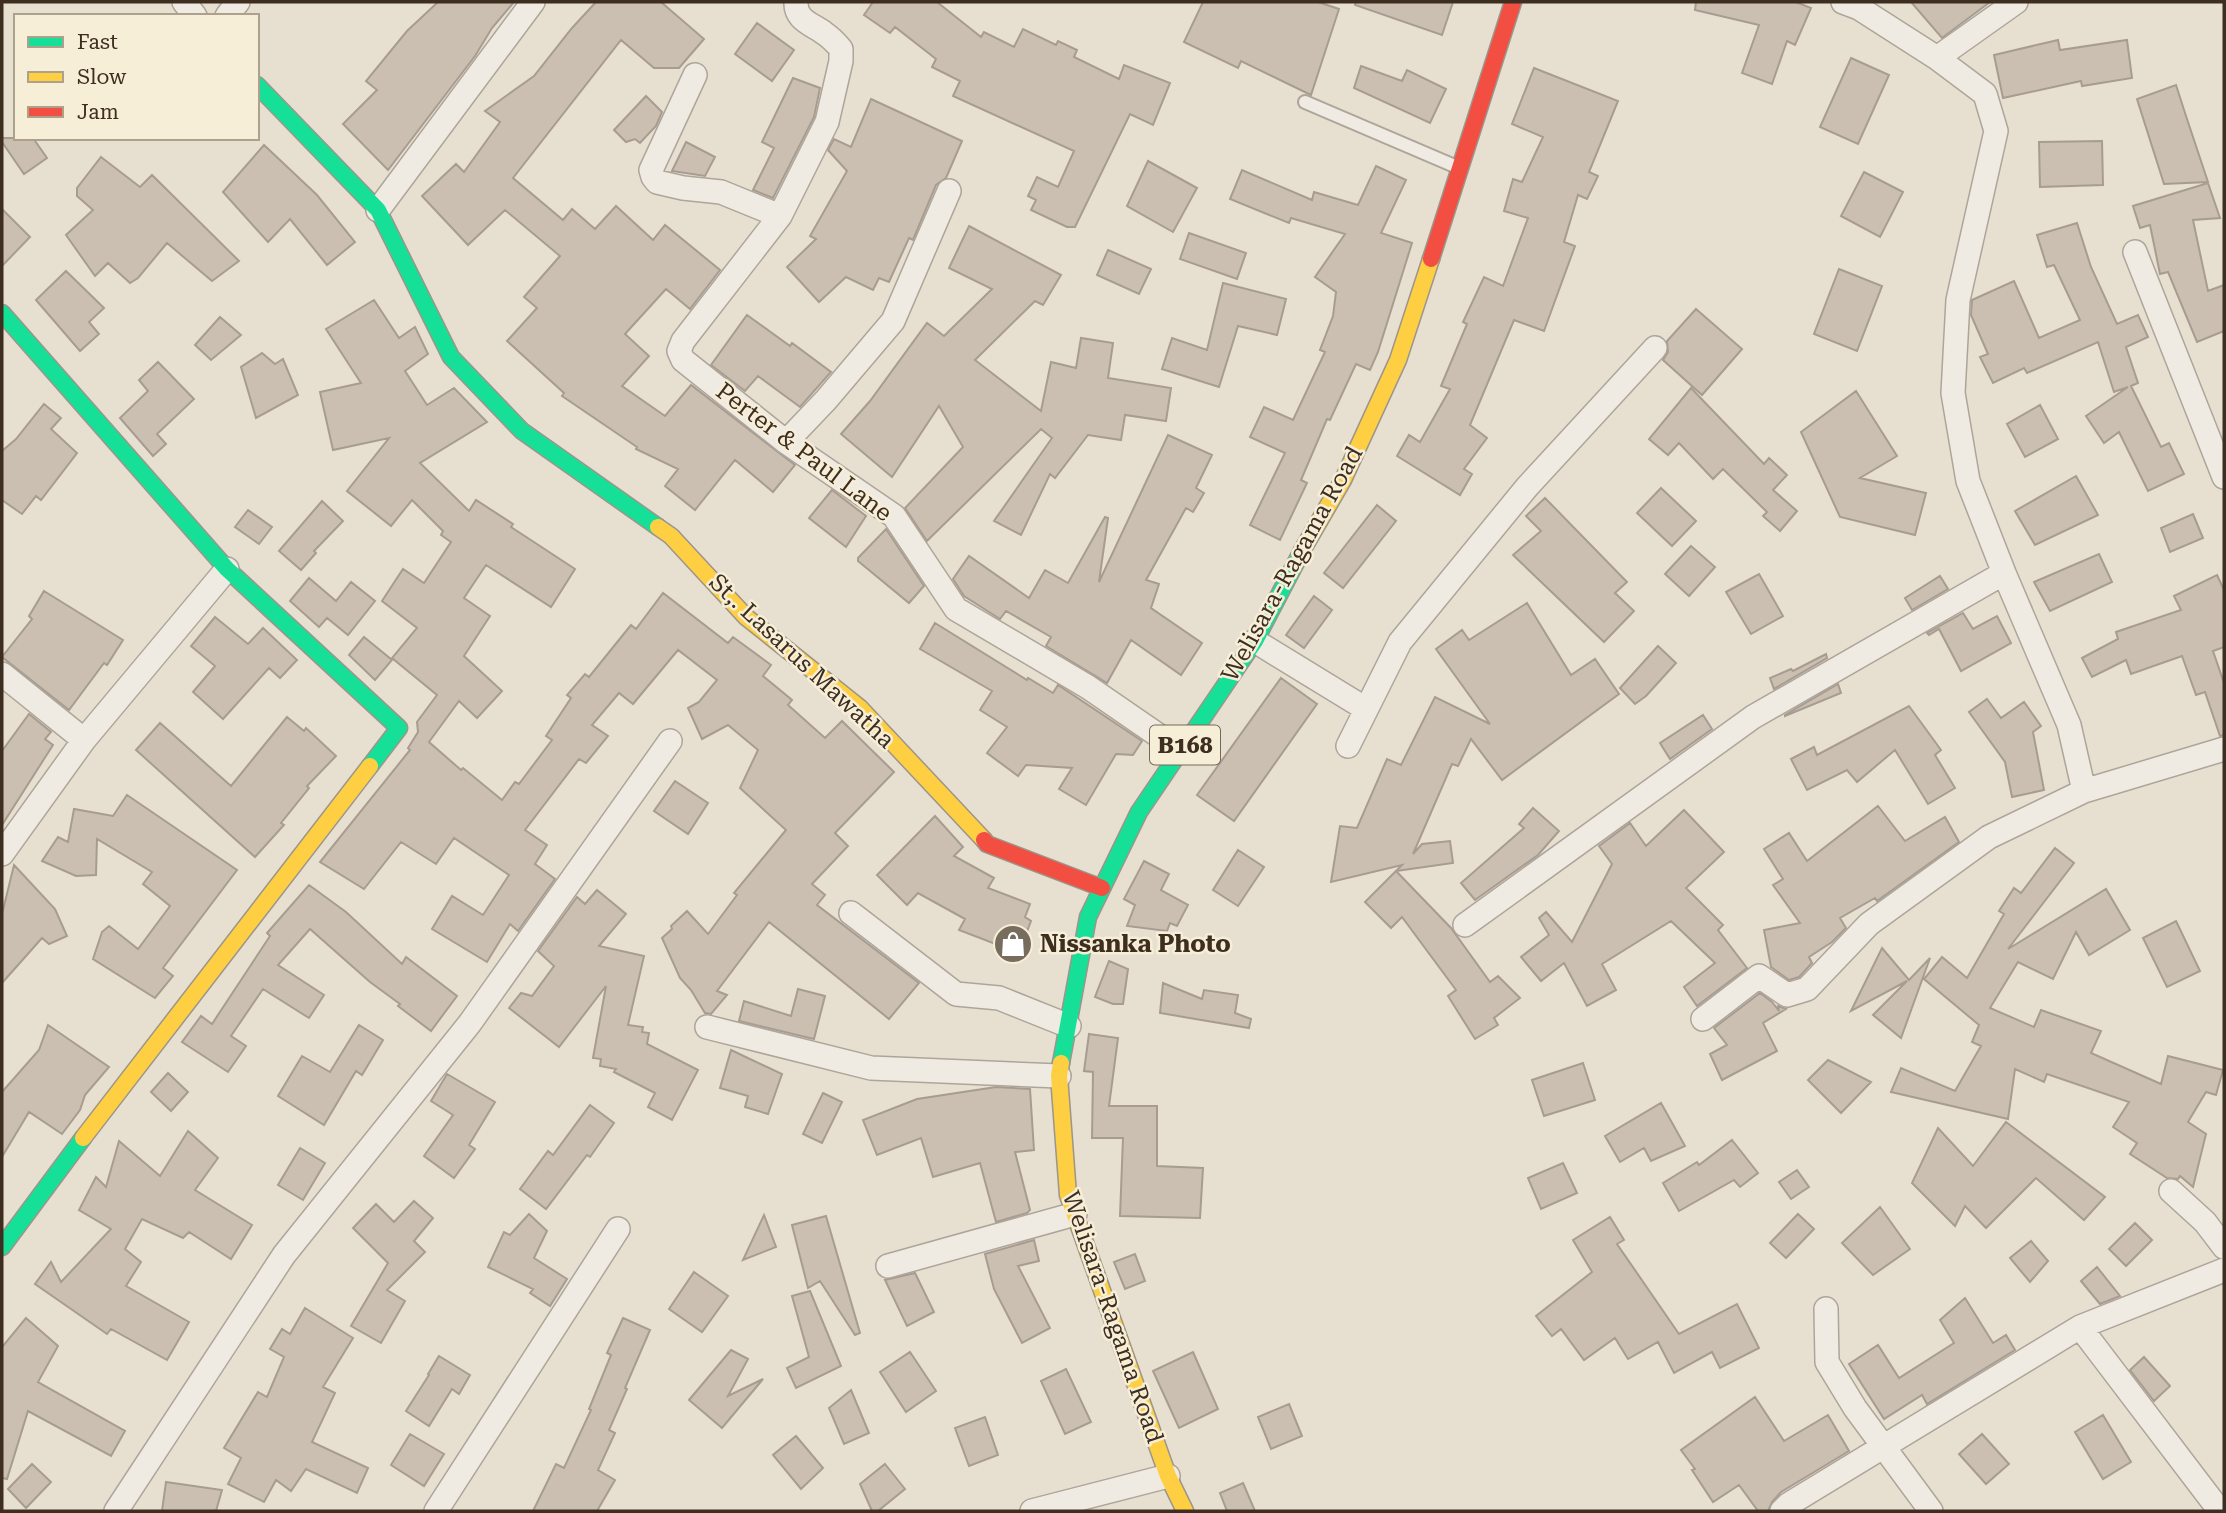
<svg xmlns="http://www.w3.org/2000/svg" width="2226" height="1513" font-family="'Roboto Serif',serif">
  <rect width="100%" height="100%" fill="#e7e0d1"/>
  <path fill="#cbbfb2" stroke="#a89c90" stroke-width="2" d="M438,2H514L492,28L475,56L388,170L343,124L377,90L366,81L407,31Z
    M596,2H661L704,39L679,68H654L621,40L513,178L563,220L572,209L595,229L616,206L653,240L665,225L720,270L690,309L666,289L625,334L649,356L622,386L665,416L691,385L795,465L773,492L735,460L695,510L665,486L678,469L636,449L637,447L562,396L564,393L507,341L537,308L524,297L560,256L505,210L468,245L422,196L456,164L464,172L500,122L485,111L534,76L572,28Z
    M873,2H937L981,37L984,32L1014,47L1023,29L1056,45L1058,41L1077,50L1074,57L1119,79L1124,65L1170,83L1153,125L1130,114L1075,227H1067L1031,210L1036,200L1028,196L1037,177L1058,187L1074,151L953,96L960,81L932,67L936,59L895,27L890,33L864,15Z
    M1203,2H1318L1339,9L1311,95L1241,61L1238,68L1184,42Z
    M1356,2H1453L1442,35L1355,5Z
    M1696,2H1796L1811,8L1795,45L1787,41L1772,84L1742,73L1759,25L1695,10Z
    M1911,2H1990L1942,38Z
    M757,23L794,50L772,81L735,54Z
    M2058,40L2060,50L2127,40L2132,78L2082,86L2081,81L2003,98L1994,55Z
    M1851,58L1889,75L1858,144L1820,127Z
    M1361,66L1402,81L1407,70L1446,89L1430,123L1354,88Z
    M1534,68L1618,101L1589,172L1598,176L1587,199L1578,195L1564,242L1575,246L1544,331L1514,320L1470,425L1487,438L1464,469L1472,474L1460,495L1397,456L1409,435L1420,442L1450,389L1441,386L1467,324L1463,322L1484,277L1503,286L1528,218L1504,211L1513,179L1522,182L1543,137L1512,124Z
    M793,78L820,88L814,117L773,198L753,190L774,148L762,142Z
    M2176,85L2186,116L2208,182L2164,184L2137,99Z
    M646,96L662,112L656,126L640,143L635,139L626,142L614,130Z
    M871,99L962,141L946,178L936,185L913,240L909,238L889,282L879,278L873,290L846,277L819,302L787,267L816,239L810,236L847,171L828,150L834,139L851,147Z
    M2,138H33L47,158L24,174L2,142Z
    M2102,141L2103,185L2040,187L2039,142Z
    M686,142L715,157L705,176L672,171Z
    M264,145L317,195L355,242L327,265L290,219L268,242L223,192Z
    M101,157L140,187L152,175L239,261L212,281L167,243L138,278L130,283L108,263L95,276L66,235L93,210L77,196V188Z
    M1148,161L1197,188L1173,232L1127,206Z
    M1376,166L1406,180L1381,233L1412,243L1378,352L1370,370L1356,364L1330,420L1327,419L1301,480L1307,483L1280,540L1250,525L1285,453L1250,437L1264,407L1293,420L1325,352L1320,350L1333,316L1336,292L1315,277L1345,234L1291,218L1289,223L1230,199L1242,170L1312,200L1314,192L1358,205Z
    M1864,172L1903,192L1880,237L1841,216Z
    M2208,183L2220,218L2193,220L2208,291L2224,285V331L2197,342L2168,272L2160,274L2150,225L2140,228L2133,206Z
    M2,209L30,237L2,266Z
    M2077,223L2091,267L2117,324L2138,315L2148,337L2126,347L2138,383L2131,386L2161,447L2169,443L2184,474L2148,491L2119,432L2104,443L2086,416L2128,387L2114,392L2098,342L2027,373L2024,368L1993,383L1980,357L1988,354L1971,315L1972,300L2014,281L2039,338L2080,320L2054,265L2047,267L2037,235Z
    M969,226L1061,275L1043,305L1035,301L975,360L1041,411L1051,362L1076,368L1081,338L1113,343L1108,378L1171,388L1166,421L1125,415L1121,440L1088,435L1055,478L1050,474L1021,535L994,521L1052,438L1041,429L927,541L905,508L963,447L939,406L892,477L841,434L870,401L927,323L944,336L992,289L949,268Z
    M1189,233L1246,253L1237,279L1180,259Z
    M1108,250L1151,269L1139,294L1097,275Z
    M1839,269L1882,286L1857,351L1814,334Z
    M66,271L104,308L89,322L99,334L80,351L36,300Z
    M1223,283L1286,299L1277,335L1238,326L1219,387L1162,369L1172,338L1207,350Z
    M374,300L399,338L415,327L428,354L405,371L427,405L454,388L487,422L420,463L469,511L476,500L513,524L511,527L575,569L551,607L486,565L464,598L490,616L464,656L502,691L477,718L459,701L429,742L461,770L463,768L502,800L515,782L519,784L552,740L546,736L571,698L567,695L585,674L589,677L631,625L636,629L663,593L728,643L733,637L771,665L763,676L792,700L788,705L825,738L842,721L894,772L835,833L848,846L812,884L825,895L817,905L919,983L889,1019L769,922L717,991L727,995L711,1014L705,1013L691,990L680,978L662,938L672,929L671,926L687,911L708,934L737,895L734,893L786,830L740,788L758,750L728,725L702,739L688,708L699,702L717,680L678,650L633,704L619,693L592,725L608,736L586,763L579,759L525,830L547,845L535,864L555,879L518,931L510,924L487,962L432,929L452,896L483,915L509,875L454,838L436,864L401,842L364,889L320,862L410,750L408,748L418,732L417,722L437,695L392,658L417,628L382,601L403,569L424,583L451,542L441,535L443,531L412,500L391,526L347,491L389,438L333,450L320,392L361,383L326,329Z
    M1696,309L1742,349L1702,395L1663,360L1668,352L1667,341Z
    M747,315L790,346L792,343L831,372L800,407L758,376L745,391L711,365Z
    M220,317L241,335L211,360L195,345Z
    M262,353L275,364L283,359L298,395L256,418L241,367Z
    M158,362L194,399L157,434L166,444L153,456L120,418L148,391L139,380Z
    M1691,388L1764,464L1769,458L1787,475L1773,490L1797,511L1780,531L1763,516L1767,512L1723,469L1713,479L1679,443L1668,455L1649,439Z
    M1856,391L1897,456L1860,478L1926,493L1915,535L1840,517L1801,432Z
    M44,404L61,418L51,429L77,453L41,500L36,496L22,514L2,500V451L16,439Z
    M2040,405L2058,439L2025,457L2007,424Z
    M1168,435L1212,455L1196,488L1204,493L1193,512L1186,508L1146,580L1159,584L1151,608L1202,643L1181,675L1131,640L1107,683L1046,646L1051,637L1006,611L1000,619L964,596L953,579L969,556L1029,598L1045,570L1068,583L1105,517L1108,518L1099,582Z
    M2076,476L2098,515L2035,545L2015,511Z
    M1661,488L1696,521L1672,546L1637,513Z
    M832,490L866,516L846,547L809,518Z
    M1545,498L1627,582L1615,593L1634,611L1604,642L1513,555L1541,531L1526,516Z
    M322,501L343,521L314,551L316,553L301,570L279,551Z
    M1377,505L1396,521L1343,588L1324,573Z
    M248,510L272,527L259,544L235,527Z
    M2193,514L2203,538L2170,552L2161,528Z
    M886,529L924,586L909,603L858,561V558Z
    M1691,546L1715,567L1689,596L1665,574Z
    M2099,554L2112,582L2050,611L2034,582Z
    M1759,574L1783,616L1751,634L1726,592Z
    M2217,575L2224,590V647L2213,651L2224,683V735L2220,736L2205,692L2196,695L2182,656L2131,674L2126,660L2092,677L2082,658L2118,639L2116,632L2181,610L2174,596Z
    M1940,576L1948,589L1912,610L1905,598Z
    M309,578L336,601L351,582L375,601L348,635L327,618L319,627L290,601Z
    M44,591L123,640L107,665L104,663L69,710L2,657L32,619L29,616Z
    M1314,596L1332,610L1304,648L1286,635Z
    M1527,603L1571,675L1595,659L1619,694L1502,780L1471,739L1458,766L1452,764L1413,854L1422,844L1450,841L1453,863L1396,871L1402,865L1331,882L1340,826L1357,828L1387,759L1401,765L1435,697L1490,724L1436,649L1462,630L1469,640Z
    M1963,613L1973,629L1997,616L2011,643L1961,671L1939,629L1929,635L1927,633Z
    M215,617L248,644L263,628L297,660L280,678L269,668L223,719L193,692L215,666L191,646Z
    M935,623L1027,680L1028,678L1053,693L1058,685L1142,741L1133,755L1116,754L1086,805L1059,789L1072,768L1026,765L1018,776L987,753L1007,727L980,710L992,691L920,649Z
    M364,637L392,660L375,680L349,655Z
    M1658,646L1676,663L1646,696L1635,704L1620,688Z
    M1826,654L1827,658L1774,689L1770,678L1791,669L1793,671Z
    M1281,678L1317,704L1234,821L1197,795Z
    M1838,684L1841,693L1785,716V715Z
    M1987,699L2001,718L2024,702L2041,726L2033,732L2044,790L2012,797L2005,762L1969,712Z
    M1909,706L1941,750L1935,755L1955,788L1928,804L1895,750L1857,782L1847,770L1807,790L1791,759L1814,747L1817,755Z
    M29,714L51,732L45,739L53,745L2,825V751Z
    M1703,715L1712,729L1670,759L1660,743Z
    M287,717L304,731L306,728L336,756L307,786L309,788L281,823L284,825L255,857L136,750L160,723L231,786Z
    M675,781L708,803L688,834L654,811Z
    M127,795L237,870L163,968L173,976L155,998L93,959L102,932L109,926L138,949L170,906L143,884L152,872L97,839L96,875L76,876L42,861L58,837L68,842L74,809L113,816Z
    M1878,806L1905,841L1945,817L1959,842L1877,901L1875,898L1840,918L1846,928L1832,942L1809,957L1812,963L1799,977L1789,980L1771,967L1764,930L1800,923L1773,885L1783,879L1764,849L1789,833L1807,861Z
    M1533,808L1559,831L1538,855L1475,900L1461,883L1524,828L1519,824Z
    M1684,810L1724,852L1686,888L1723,925L1718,930L1747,968L1697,1006L1684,987L1715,963L1671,921L1602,964L1616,990L1587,1006L1564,963L1541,981L1521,957L1549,935L1539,918L1546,912L1572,942L1612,864L1599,846L1630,823L1646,846Z
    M935,816L963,847L954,856L994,878L988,888L1030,904L1025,917L1031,921L1019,953L959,930L965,919L918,893L907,905L877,875Z
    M2055,848L2074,863L2008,949L2106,889L2130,930L2089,955L2076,932L2053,979L2018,962L1990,1008L2034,1027L2041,1010L2101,1031L2091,1053L2161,1084L2168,1056L2223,1070L2216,1095L2206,1092L2188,1122L2206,1134L2193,1187L2180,1176L2178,1179L2167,1178L2130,1154L2137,1143L2113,1127L2129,1102L2047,1074L2044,1082L2015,1069L2008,1119L1891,1092L1901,1068L1955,1091L1981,1046L1972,1042L1979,1025L1924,979L1942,957L1967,978L2004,914L1999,911L2014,888L2021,893Z
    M1238,850L1264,867L1238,906L1213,890Z
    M1144,861L1169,874L1161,890L1188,905L1177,926L1170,923L1167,931L1127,926L1135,905L1124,899Z
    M14,865L55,909L67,936L49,944L42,938L2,983V914Z
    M1396,871L1451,928L1490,982L1498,976L1520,998L1494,1018L1498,1025L1475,1039L1448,996L1456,990L1402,917L1391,928L1365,902Z
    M309,885L346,912L402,964L406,957L457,996L431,1031L398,1006L400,1004L370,982L310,929L278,965L324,995L309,1018L263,989L231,1036L246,1046L228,1072L182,1042L201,1016L212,1024L270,936L267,933Z
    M597,890L626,914L599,946L644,956L628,1025L643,1027L642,1032L649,1033L647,1044L698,1070L672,1120L648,1107L655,1093L614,1072L616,1069L600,1066L601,1059L593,1058L606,986L559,1047L509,1008L521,993L532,996L554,966L538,951L577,897L585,904Z
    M2176,921L2200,971L2167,987L2143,938Z
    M1882,948L1909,980L1930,958L1901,1038L1873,1015L1907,981L1851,1011Z
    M1109,961L1128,969L1123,1004H1113L1095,997Z
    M1163,983L1202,999L1204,990L1238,995L1235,1013L1251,1019L1249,1028L1160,1013Z
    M798,989L825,996L814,1039L739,1021L744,1001L791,1016Z
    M1760,993L1772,1002L1779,1011L1778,1006L1786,1009L1763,1023L1777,1051L1722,1080L1710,1054L1727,1045L1714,1028Z
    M48,1025L109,1067L85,1095L80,1110L62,1134L29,1112L2,1157V1092L39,1050Z
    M359,1025L383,1040L362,1075L356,1071L324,1125L278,1096L302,1056L330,1072Z
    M1089,1034L1118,1038L1109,1106H1157V1166L1203,1168L1200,1218L1120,1216L1123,1138H1092L1093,1072L1084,1071Z
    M731,1050L782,1074L768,1114L745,1107L748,1096L720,1088Z
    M1828,1060L1871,1082L1841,1113L1808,1080Z
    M1583,1063L1595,1100L1544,1116L1532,1080Z
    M168,1073L188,1092L171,1111L151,1092Z
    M447,1074L495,1102L469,1145L475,1149L454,1178L424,1156L453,1115L431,1101Z
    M996,1087L1030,1089L1034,1150L1015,1152L1030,1210L1027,1213L996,1222L980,1163L933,1177L921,1138L877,1155L863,1120L917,1099Z
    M823,1093L842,1102L822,1143L803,1134Z
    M1661,1103L1685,1146L1651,1161L1644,1148L1620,1162L1605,1136Z
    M590,1105L614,1123L590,1157L587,1155L546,1209L520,1189L548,1151L553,1155Z
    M2006,1122L2105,1197L2084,1220L2036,1178L1986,1228L1965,1206L1955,1226L1912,1183L1938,1128L1973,1166Z
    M188,1131L218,1158L195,1190L252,1225L231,1259L189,1232L183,1238L142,1219L125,1249L141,1262L126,1286L189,1322L167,1360L111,1329L107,1334L35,1284L51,1262L61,1282L111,1229L79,1210L96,1177L106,1187L119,1141L160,1176Z
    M1732,1140L1758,1173L1740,1187L1734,1180L1679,1211L1663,1183L1697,1162L1699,1165Z
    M300,1148L325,1163L303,1200L278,1185Z
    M1563,1163L1577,1193L1541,1209L1528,1178Z
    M1797,1170L1809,1187L1791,1199L1779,1182Z
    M414,1201L433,1218L414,1241L425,1252L387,1290L405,1301L381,1343L351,1326L388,1263L353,1228L376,1204L394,1222Z
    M1880,1207L1910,1249L1873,1275L1842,1243Z
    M529,1214L547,1231L534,1258L567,1279L550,1306L530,1293L533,1289L488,1267L504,1232L510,1235Z
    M1798,1214L1814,1229L1786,1258L1770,1243Z
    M764,1215L776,1247L743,1260Z
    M826,1216L860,1333L855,1335L820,1281L808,1288L792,1225Z
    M1610,1217L1624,1240L1617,1244L1679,1334L1737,1304L1759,1348L1720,1368L1712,1352L1674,1373L1658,1342L1628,1359L1615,1338L1584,1360L1561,1329L1552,1336L1536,1316L1592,1272L1573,1240Z
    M2135,1223L2152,1240L2126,1266L2109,1249Z
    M1034,1240L1039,1261L1018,1266L1050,1328L1022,1343L994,1289L985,1254Z
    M2031,1241L2048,1261L2030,1282L2010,1258Z
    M1135,1254L1145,1281L1125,1289L1114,1262Z
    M2097,1267L2120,1296L2100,1304L2081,1281Z
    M694,1272L728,1296L702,1332L669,1309Z
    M915,1273L934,1312L907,1326L885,1280Z
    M810,1291L841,1366L796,1388L787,1368L809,1357L792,1296Z
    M1965,1298L1993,1343L2006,1335L2015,1350L1927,1404L1922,1395L1884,1419L1849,1364L1878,1345L1899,1378L1954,1343L1940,1320Z
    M305,1308L353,1338L323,1387L335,1393L312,1442L368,1468L357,1493L306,1469L291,1491L276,1480L264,1502L228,1484L241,1458L224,1448L258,1392L267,1397L284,1357L270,1349L282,1329L290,1334Z
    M26,1318L58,1346L38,1382L125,1431L111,1456L28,1411L7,1479L2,1478V1347Z
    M623,1318L650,1330L625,1388L627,1389L609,1430L615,1433L598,1470L615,1480L597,1511H533L556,1464L564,1468L591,1410L589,1409L611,1355L607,1353Z
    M731,1350L748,1359L728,1396L763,1379L722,1428L689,1400Z
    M910,1352L936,1391L906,1412L880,1372Z
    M1193,1352L1218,1409L1179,1428L1153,1371Z
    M439,1356L470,1375L459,1394L452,1389L429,1426L406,1411L429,1375L428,1374Z
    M2144,1357L2170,1386L2154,1401L2130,1370Z
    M1066,1369L1091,1422L1065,1434L1041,1381Z
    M851,1390L869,1433L844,1444L829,1408Z
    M1755,1397L1784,1441L1828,1415L1849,1451L1781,1492L1772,1502L1768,1511H1758L1739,1485L1713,1502L1692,1470L1695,1469L1681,1450Z
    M1289,1404L1302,1436L1271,1449L1258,1417Z
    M2103,1415L2131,1462L2103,1479L2075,1432Z
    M985,1417L998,1455L969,1466L955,1428Z
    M410,1434L444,1454L424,1486L391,1465Z
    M1982,1434L2009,1464L1986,1484L1959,1454Z
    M796,1436L823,1468L801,1489L773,1455Z
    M32,1464L51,1482L26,1508L8,1489Z
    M885,1464L905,1489L878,1511H872L860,1484Z
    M166,1482L222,1490L216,1511H162Z
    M1243,1483L1255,1511H1227L1220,1493Z"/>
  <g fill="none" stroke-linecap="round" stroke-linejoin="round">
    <defs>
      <path id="lane" d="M1305,102L1457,167"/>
      <path id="street" d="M184,2L195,16
        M796,2C795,20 812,24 824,33C830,37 836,43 841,49V61L827,122L780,216L683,341L679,351L683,360L786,442L894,516L956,609L1088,687L1181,751
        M1843,2L1859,8L1937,58L1985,94L1996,131L1958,300L1953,393L1968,481L2004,573L2069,725L2084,791
        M227,16L238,2
        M1937,58L2016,2
        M695,75L651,170L653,177L657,182L683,188L721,192L780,216
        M378,210L533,2
        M2135,252L2224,477
        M786,442L826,400L893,321L949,191
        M1255,641L1366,709
        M2,674L84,740
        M1348,746L1400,642L1527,487L1655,348
        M2,854L84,740L227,569
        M851,913L956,994L999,998L1069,1026
        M1465,925L1753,717L2004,573
        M1703,1019L1759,976L1787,995L1807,989L1869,924L1989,837L2084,791L2224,749
        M707,1027L871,1068L1059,1076
        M2171,1191L2205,1222L2224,1247
        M888,1266L1075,1214
        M1826,1309L1827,1362L1855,1408L1931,1511
        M2080,1327L2220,1511
        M116,1511L284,1255L470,1023L670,741
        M436,1511L618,1229
        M1032,1511L1168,1476
        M1782,1511L1789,1504L2080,1327L2224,1270"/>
      <path id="fast" d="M257,85L378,210L451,357L522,431L658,527
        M2,313L227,569L399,728L370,766
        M1061,1063L1088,917L1139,812L1255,641L1303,549
        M2,1247L83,1138"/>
      <path id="slow" d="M658,527L671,536L746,617L860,708L984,840
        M1303,549L1343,480L1398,360L1431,259
        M1061,1063L1059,1076L1068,1195L1168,1476L1185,1511
        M83,1138L370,766"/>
      <path id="jam" d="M1431,259L1513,2
        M984,840L987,844L1102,888"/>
    </defs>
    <use href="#lane" stroke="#ada599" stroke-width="16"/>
    <use href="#street" stroke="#ada599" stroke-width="26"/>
    <use href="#fast" stroke="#9c958a" stroke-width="19"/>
    <use href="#slow" stroke="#9c958a" stroke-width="19"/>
    <use href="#jam" stroke="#9c958a" stroke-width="19"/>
    <use href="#lane" stroke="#efebe3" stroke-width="12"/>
    <use href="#street" stroke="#efebe3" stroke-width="23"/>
    <use href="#fast" stroke="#16e098" stroke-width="16"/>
    <use href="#slow" stroke="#ffcf43" stroke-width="16"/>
    <use href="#jam" stroke="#f24e42" stroke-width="16"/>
  </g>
  <defs>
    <symbol id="shop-disc" viewBox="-11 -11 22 22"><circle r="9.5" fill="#786c5e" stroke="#f7eed8"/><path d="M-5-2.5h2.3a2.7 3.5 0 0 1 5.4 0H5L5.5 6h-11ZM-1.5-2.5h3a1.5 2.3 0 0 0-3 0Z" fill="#fff"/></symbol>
  </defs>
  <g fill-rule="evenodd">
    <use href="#shop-disc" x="991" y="922" width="44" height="44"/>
  </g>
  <g text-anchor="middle" stroke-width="5" stroke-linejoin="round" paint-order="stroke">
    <rect fill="#f7eed8" stroke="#756857" stroke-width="2" x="1150" y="725.5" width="70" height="39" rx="5"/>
    <g font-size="23" font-weight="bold" fill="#3d2e20">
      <text x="1185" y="753">B168</text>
    </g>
    <g font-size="24" fill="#3d2e20" stroke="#f7eed8">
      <text transform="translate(804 452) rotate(37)" y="8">Perter &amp; Paul Lane</text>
      <text transform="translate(1292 564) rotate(-61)" y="8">Welisara-Ragama Road</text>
      <text transform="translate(802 661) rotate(43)" y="8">St,. Lasarus Mawatha</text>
      <text transform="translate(1113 1317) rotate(71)" y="8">Welisara-Ragama Road</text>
    </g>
    <g font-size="24" font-weight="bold" fill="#3d2e20" stroke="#f7eed8" text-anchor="start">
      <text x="1040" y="952">Nissanka Photo</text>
    </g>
  </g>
  <rect width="2226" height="1513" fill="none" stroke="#3d2e20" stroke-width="7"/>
  <rect x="14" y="14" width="245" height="126" fill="#f7eed8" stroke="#ada18e" stroke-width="2"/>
  <rect x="28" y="37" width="35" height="10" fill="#16e098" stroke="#ada18e" stroke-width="2"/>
  <text x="77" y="49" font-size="21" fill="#3d2e20">Fast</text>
  <rect x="28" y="72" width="35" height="10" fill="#ffcf43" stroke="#ada18e" stroke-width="2"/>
  <text x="77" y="84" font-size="21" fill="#3d2e20">Slow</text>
  <rect x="28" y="107" width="35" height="10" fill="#f24e42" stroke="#ada18e" stroke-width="2"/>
  <text x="77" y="119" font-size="21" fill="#3d2e20">Jam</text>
</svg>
